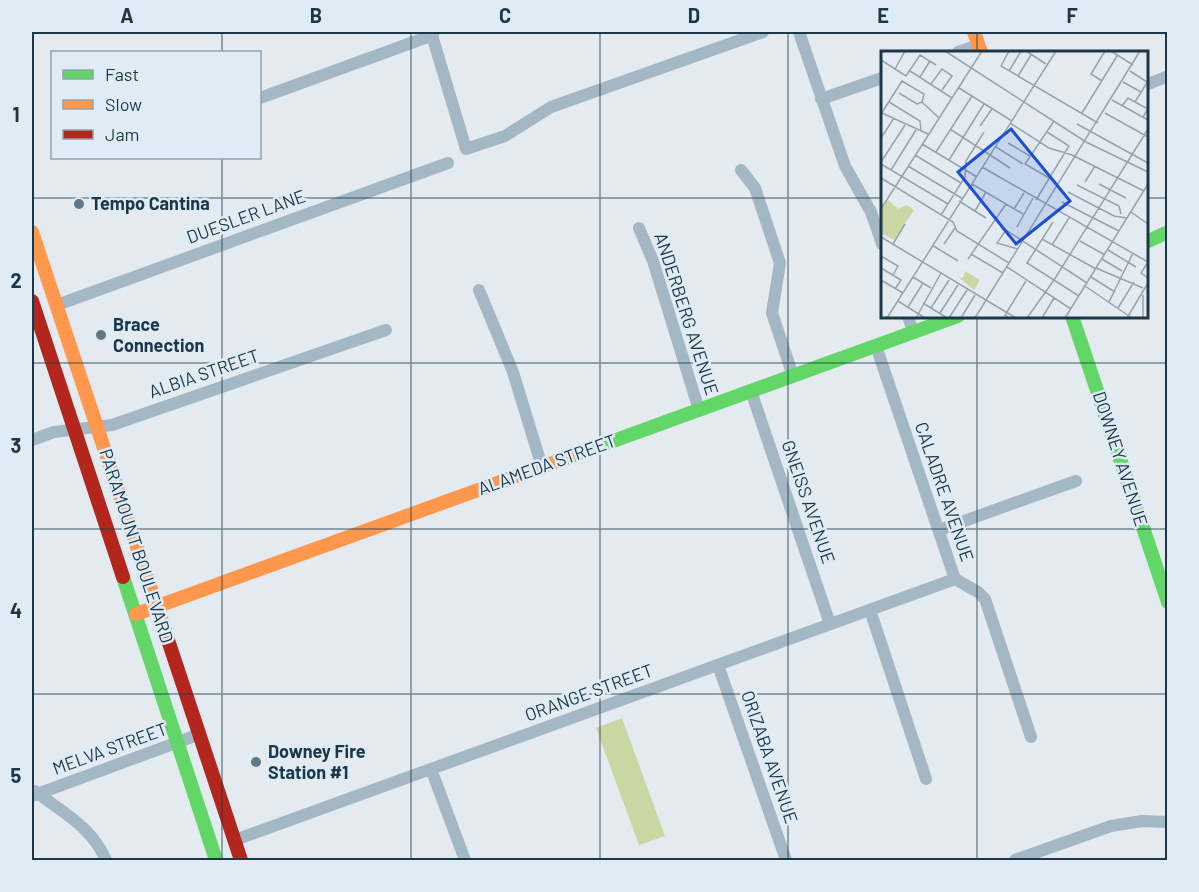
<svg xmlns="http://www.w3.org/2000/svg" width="1199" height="892" font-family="Barlow,sans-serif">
  <rect width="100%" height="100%" fill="#e4ebf0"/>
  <path fill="#cbd7a2" d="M622,718L665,836L639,845L596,728Z"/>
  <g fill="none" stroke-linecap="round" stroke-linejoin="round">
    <path stroke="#a3b7c4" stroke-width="12" d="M431,32L466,149L505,136L551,107L763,32
      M799,32L845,166L871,212L882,244
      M958,52L979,45
      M1146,85L1168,76
      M260,98L433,35
      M821,99L882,78
      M741,170L755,188L780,263L772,313L793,376
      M639,228L653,261L699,410
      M479,290L513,372L542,467
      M57,305L448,163
      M908,316L913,332
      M876,346L955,579L978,592L985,599L1031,737
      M751,391L830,624
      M32,440L54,432L112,425L386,330
      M939,530L1076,481
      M870,610L926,779
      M718,665L786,860
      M431,769L465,860
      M35,791C63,813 91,826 106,860
      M32,796L200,734
      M235,840L955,579
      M1015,860L1111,826L1142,821L1168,822"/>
    <path stroke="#63d668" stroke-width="14" d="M1146,242L1168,232
      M1072,316L1168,602
      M569,457L958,316
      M123,577L216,860"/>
    <path stroke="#ff974d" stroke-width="14" d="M974,32L981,52
      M32,232L164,628
      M136,614L569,457"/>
    <path stroke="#b3261e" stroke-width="14" d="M32,301L123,577
      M164,628L241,860"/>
  </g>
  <path fill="none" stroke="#1c3848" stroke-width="1.5" stroke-opacity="0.55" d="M222,32V52M411,32V860M600,32V860M788,32V860M977,32V52M222,158V860M32,198H882M1146,198H1168M977,316V860M32,363H1168M32,529H1168M32,694H1168"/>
  <g fill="#627783" stroke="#dfecf5" stroke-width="2">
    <circle cx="79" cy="204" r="6"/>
    <circle cx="101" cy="335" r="6"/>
    <circle cx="256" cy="762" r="6"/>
  </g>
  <g text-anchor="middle" stroke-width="5" stroke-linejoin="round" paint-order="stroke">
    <g font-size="18" font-weight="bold" fill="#1c3848" stroke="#dfecf5" text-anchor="start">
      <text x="91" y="210">Tempo Cantina</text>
      <text x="113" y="331">Brace<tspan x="113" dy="21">Connection</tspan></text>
      <text x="268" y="758">Downey Fire<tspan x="268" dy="21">Station #1</tspan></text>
    </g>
    <g font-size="18" fill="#1c3848" stroke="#dfecf5">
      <text transform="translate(246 217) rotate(-20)" y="6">DUESLER LANE</text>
      <text transform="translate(686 314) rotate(72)" y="6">ANDERBERG AVENUE</text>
      <text transform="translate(204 374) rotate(-19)" y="6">ALBIA STREET</text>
      <text transform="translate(1120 459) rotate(72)" y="6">DOWNEY AVENUE</text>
      <text transform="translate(547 465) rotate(-20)" y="6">ALAMEDA STREET</text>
      <text transform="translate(944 492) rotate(71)" y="6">CALADRE AVENUE</text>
      <text transform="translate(808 502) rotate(71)" y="6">GNEISS AVENUE</text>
      <text transform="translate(136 546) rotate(72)" y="6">PARAMOUNT BOULEVARD</text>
      <text transform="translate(589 693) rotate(-20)" y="6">ORANGE STREET</text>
      <text transform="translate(110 749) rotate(-20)" y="6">MELVA STREET</text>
      <text transform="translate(769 757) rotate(71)" y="6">ORIZABA AVENUE</text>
    </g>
  </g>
  <g transform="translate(881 51)">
    <rect width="267" height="267" fill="#e4ebf0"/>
    <path d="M7,149L17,158L26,154L33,159L13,189L0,182V160ZM84,220L99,229L93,239L77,226L82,227Z" fill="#cbd7a2"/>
    <path fill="none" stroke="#94a3ad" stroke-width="1.5" d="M64,0L205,91L267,121M128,0L120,15L217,72M145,0L165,13M230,0L252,14M0,9L25,25L39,4L55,14M14,18L24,0M29,20L71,47M128,20L140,0M249,20L266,31M137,25L150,4M39,26L49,10M221,30L210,23L224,0M242,31L260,41M50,33L61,18L71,25L61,39M78,37L131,70M18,42L36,53L41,51L58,67M231,49L267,69M8,51L39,70L40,80M254,51L267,30M241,55L247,47L254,51L267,58L262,66M1,62L47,83M201,62L236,5M224,62L267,86M0,63L21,30L43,43L41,51M129,72L168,97L191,104L263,140M196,73L267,112M99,75L111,58M69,78L129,117M0,87L13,67M127,92L149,105M41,93L96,126M115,96L142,113M55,101L91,45M34,104L80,132M68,109L103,53M0,111L24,74M0,113L67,153M27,115L82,148M101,116L267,211M10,119L35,79M0,127L72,171L76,180L128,212M168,127L144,113L173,70M204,131L214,115M91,133L142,163M218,133L245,147M196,134L238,155L240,163M187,141L233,165L246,167M155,149L188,95L166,81M78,150L105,167M181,151L238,180M0,158L101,0M133,158L143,142M94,160L105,141M250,161L267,173M60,164L84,126L85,110L103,81M172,171L146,212L198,245M136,176L152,147M0,186L135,267M161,188L215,218M199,190L224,204M12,193L24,173M63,193L74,177M51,194L77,210M171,194L188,167M137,198L116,192L125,179L206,232M227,199L255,216M90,203L122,222M0,205L17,215L12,224M87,208L125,153M221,208L241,220M267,211L260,222L267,227M126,216L190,258M0,217L20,229L14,238M215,217L262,237M32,226L50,237M210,226L234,241M0,229L22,242M204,235L251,267M17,250L44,267M228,251L252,202M42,252L66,267M27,256L42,232M50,257L68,229M237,257L253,231M59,262L77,234M6,267L175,0M35,267L60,222M68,267L86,239M80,267L94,244M94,267L259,0M128,267L124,264L145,230M146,267L173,229L267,78M161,267L173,247M184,267L267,133M246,267L267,232M262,267V244"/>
    <path fill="#1d4ed8" fill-opacity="0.15" stroke="#1d4ed8" stroke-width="3" d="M130,78L189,150L135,193L77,121Z"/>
    <rect width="267" height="267" fill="none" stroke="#1c3848" stroke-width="3"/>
  </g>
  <rect width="1199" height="892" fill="none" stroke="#dfecf5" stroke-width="66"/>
  <rect x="51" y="51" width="210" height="108" fill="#dfecf5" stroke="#91a4b0" stroke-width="1.5"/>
  <rect x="63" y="70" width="30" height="9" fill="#63d668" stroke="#91a4b0" stroke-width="1.5"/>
  <text x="105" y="81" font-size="18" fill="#1c3848">Fast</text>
  <rect x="63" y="100" width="30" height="9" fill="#ff974d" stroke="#91a4b0" stroke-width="1.5"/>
  <text x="105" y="111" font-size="18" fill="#1c3848">Slow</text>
  <rect x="63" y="130" width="30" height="9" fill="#b3261e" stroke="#91a4b0" stroke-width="1.5"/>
  <text x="105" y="141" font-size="18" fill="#1c3848">Jam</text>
  <rect x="33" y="33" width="1133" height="826" fill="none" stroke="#1c3848" stroke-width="2"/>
  <g font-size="20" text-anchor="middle" font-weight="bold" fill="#1c3848">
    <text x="127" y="23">A</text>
    <text x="316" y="23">B</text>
    <text x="505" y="23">C</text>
    <text x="694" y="23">D</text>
    <text x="883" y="23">E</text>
    <text x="1072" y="23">F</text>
    <text x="16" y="122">1</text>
    <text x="16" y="288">2</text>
    <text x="16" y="453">3</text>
    <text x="16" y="618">4</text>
    <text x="16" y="783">5</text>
  </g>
</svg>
